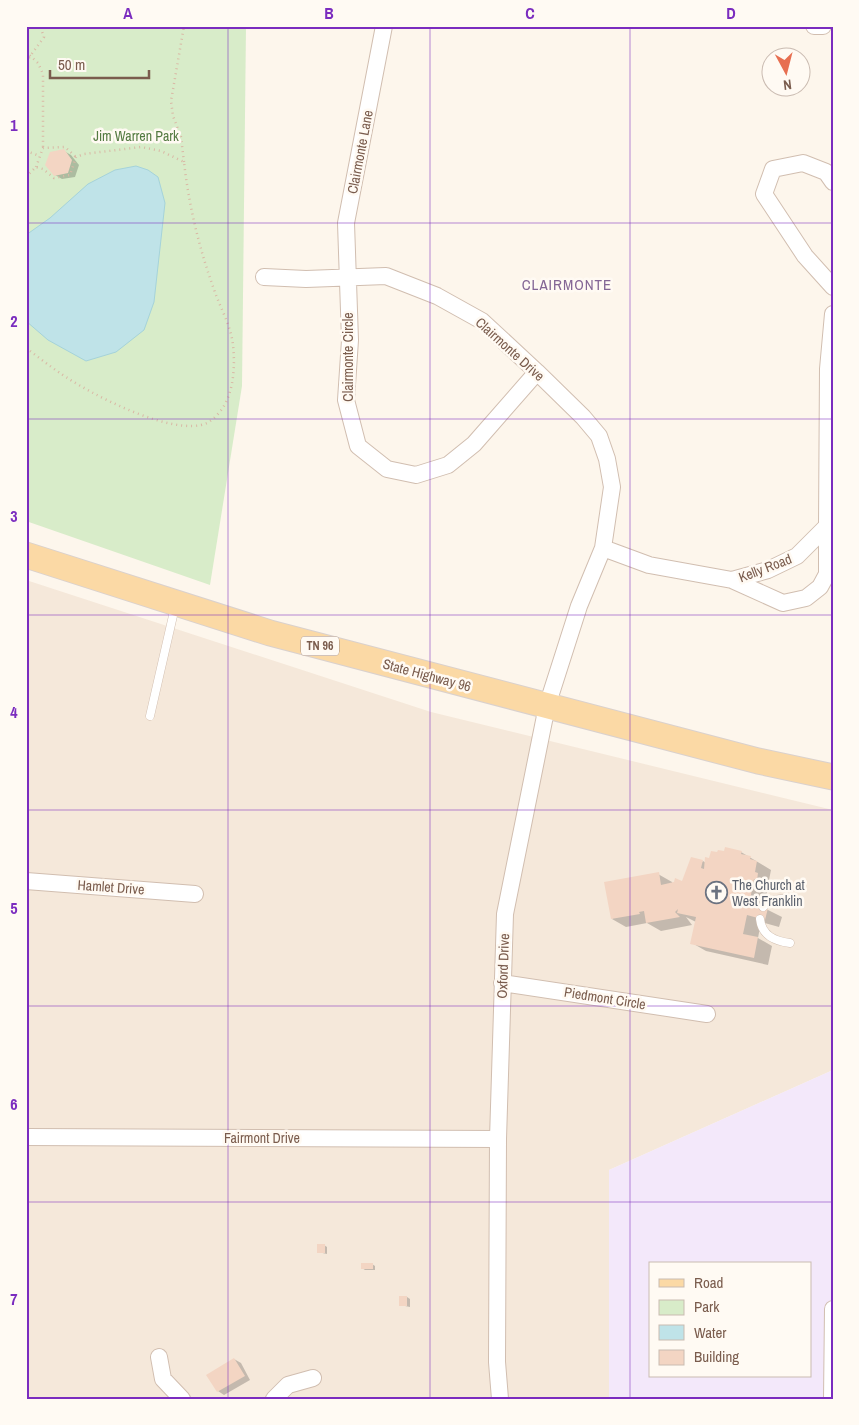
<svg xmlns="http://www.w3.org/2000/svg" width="859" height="1425" font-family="'Archivo Narrow',sans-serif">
  <rect width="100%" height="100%" fill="#fdf6ec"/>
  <path fill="#f5e8da" d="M26,580L431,712L833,810V1070L609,1170V1399H26Z"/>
  <path fill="#f3e8fa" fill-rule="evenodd" d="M833,1070V1399H609V1170ZM650,1264H810V1376H650Z"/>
  <path fill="#d8ecc9" d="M26,26H246L242,386L210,585L26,521Z"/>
  <path fill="#bfe3e8" stroke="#a5d3da" d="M136,166L148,170L158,177L165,203L154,302L144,330L116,352L86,361L48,340L26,321V235L50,218L88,184L115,170Z"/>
  <path fill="#0003" d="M64,151L71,155L79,165L75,177L62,179L55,175Z
    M741,852L771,870L769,880L772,882L771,887H768L764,908L782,917L779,927L761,922L758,938L772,946L768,965L706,951L692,943L696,922L686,917L692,925L661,931L647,923L626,927L612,919L658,874L672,882L674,888L683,883L703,861L706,863L710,859Z
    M324,1245L327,1247V1254L318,1252Z
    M372,1264L375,1266V1270H365L362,1268Z
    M407,1297L410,1299V1307L400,1305Z
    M234,1359L241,1363L250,1380L224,1395L218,1391Z"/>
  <path fill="#f3d5c3" d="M64,149L72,160L68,173L54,176L45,165L50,152Z
    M725,847L742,851L741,854L751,856L750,859L757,861L755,872L758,873L757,880L754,879L749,905L768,908L765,920L747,915L743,934L758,937L754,958L690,944L696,917L677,913L678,909L675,912L680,917L646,923L644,911L639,912L640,914L611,919L604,882L659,872L661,885L674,882L675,878L682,881L691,857L703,860L701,868L704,869L705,857L709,858L711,851L717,852L718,850L724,851Z
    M317,1244H325V1253H317Z
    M361,1263H373V1269H361Z
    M399,1296H407V1306H399Z
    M234,1358L245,1376L217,1392L206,1375Z"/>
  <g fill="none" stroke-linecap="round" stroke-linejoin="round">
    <defs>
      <path id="lane" d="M150,716L175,607
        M763,907C770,899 779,899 790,898
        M760,919C762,936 775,941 790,943"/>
      <path id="street" d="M384,26L346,223L350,340L346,400L358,446L387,469L416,475L448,465L474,444L537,372
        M814,26H823
        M833,182L826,172L803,163L773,169L764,194L805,256L833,287
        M264,277L306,279L386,276L437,296L482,321L537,372L583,417L599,436L607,459L612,487L603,548L579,606L547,706L505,914L498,1139L497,1362L500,1399
        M603,548L649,565L732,580L768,570L797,556L827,526L828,369L833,314
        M732,580L783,603L806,598L820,587L827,574V526
        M26,881L195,894
        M502,983L707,1014
        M26,1137L498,1139
        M159,1357L163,1379L182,1399
        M274,1399L288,1385L313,1378
        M832,1399L833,1309"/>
      <path id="primary" d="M26,555L270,633L758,761L833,777"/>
    </defs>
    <use href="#lane" stroke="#d1beb0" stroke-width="9"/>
    <use href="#street" stroke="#d1beb0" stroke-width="18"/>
    <use href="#primary" stroke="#dad1cd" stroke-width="27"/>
    <path stroke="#d9b8a5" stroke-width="2.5" stroke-dasharray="1 4" stroke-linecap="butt" d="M26,52L38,63L43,74V148
      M26,62L44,37L40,26
      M26,151L40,156
      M184,162L181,137L173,116L171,101L184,26
      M36,167L43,148L65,147L76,157
      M26,177L36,167L43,169L54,178L70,175L76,157L84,154L141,147L161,151L184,162C189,207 200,252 216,295C222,311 231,327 233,345C235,363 234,384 227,400C223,409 216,418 207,423C174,438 88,393 60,373C48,365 37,356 26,348"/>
    <use href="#lane" stroke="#fff" stroke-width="8"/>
    <use href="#street" stroke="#fff" stroke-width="16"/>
    <use href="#primary" stroke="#fbd9a5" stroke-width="25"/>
  </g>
  <path fill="none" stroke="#7b2cbf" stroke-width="1" stroke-opacity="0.55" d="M228,26V1399M430,26V1399M630,26V1399M26,223H833M26,419H833M26,615H833M26,810H833M26,1006H833M26,1202H833"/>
  <defs>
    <symbol id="church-ring" viewBox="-11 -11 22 22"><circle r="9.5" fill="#fffaf3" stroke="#6b7280" stroke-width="1.5"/><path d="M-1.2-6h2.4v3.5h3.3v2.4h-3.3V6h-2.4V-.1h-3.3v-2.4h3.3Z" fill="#6b7280"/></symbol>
  </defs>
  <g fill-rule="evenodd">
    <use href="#church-ring" x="704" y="880" width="25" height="25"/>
  </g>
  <g text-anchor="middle" stroke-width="5" stroke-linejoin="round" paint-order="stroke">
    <rect fill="#fffaf3" stroke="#a28b7f" stroke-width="1" x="301" y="636.5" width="38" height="19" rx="4"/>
    <g font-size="12" font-weight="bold" fill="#7a5c4d">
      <text x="320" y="650">TN 96</text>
    </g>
    <g font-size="14" fill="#537a41" stroke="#fffaf3">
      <text x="136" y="141">Jim Warren Park</text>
    </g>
    <g font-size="14" fill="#7a5c4d" stroke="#fffaf3">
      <text transform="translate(360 152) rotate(-79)" y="5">Clairmonte Lane</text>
      <text transform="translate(510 349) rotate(42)" y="5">Clairmonte Drive</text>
      <text transform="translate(348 357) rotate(-90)" y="5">Clairmonte Circle</text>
      <text transform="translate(765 568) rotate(-21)" y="5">Kelly Road</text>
      <text transform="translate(427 675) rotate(15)" y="5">State Highway 96</text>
      <text transform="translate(111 887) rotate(4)" y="5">Hamlet Drive</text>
      <text transform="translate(503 966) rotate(-88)" y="5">Oxford Drive</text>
      <text transform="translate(605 998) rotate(9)" y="5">Piedmont Circle</text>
      <text x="262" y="1143">Fairmont Drive</text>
    </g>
    <g font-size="14" fill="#5b616d" stroke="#fffaf3" text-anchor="start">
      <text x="732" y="890">The Church at<tspan x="732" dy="16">West Franklin</tspan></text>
    </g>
    <g font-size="15" letter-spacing="1" fill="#846695" stroke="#fffaf3">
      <text x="567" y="290">CLAIRMONTE</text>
    </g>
  </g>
  <rect width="859" height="1425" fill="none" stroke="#fffaf3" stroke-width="55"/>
  <rect x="649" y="1262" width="162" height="115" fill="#fffaf3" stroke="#cabbb1"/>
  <rect x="659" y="1279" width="25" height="8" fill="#fbd9a5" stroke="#cabbb1"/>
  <text x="694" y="1288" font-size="15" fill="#7a5c4d">Road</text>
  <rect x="659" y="1300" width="25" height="15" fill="#d8ecc9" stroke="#cabbb1"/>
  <text x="694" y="1312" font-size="15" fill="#7a5c4d">Park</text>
  <rect x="659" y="1325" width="25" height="15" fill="#bfe3e8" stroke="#cabbb1"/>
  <text x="694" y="1338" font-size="15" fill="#7a5c4d">Water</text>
  <rect x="659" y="1350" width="25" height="15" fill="#f3d5c3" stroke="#cabbb1"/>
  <text x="694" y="1362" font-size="15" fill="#7a5c4d">Building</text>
  <g transform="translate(786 72) rotate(173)"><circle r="24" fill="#fffaf3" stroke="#cabbb1"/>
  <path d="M0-4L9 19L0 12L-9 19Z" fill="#e76f51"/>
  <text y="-8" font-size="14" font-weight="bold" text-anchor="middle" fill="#7a5c4d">N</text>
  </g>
  <path d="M50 70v8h99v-8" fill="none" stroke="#7a5c4d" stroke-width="2.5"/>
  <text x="58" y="70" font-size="15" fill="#7a5c4d" stroke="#fffaf3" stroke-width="4" paint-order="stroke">50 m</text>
  <rect x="28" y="28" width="804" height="1370" fill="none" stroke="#7b2cbf" stroke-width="2"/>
  <g font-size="16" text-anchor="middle" font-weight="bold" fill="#7b2cbf">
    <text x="128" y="19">A</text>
    <text x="329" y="19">B</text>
    <text x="530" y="19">C</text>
    <text x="731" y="19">D</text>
    <text x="14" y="131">1</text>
    <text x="14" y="327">2</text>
    <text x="14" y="522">3</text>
    <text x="14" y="718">4</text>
    <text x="14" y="914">5</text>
    <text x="14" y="1110">6</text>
    <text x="14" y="1305">7</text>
  </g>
</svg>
